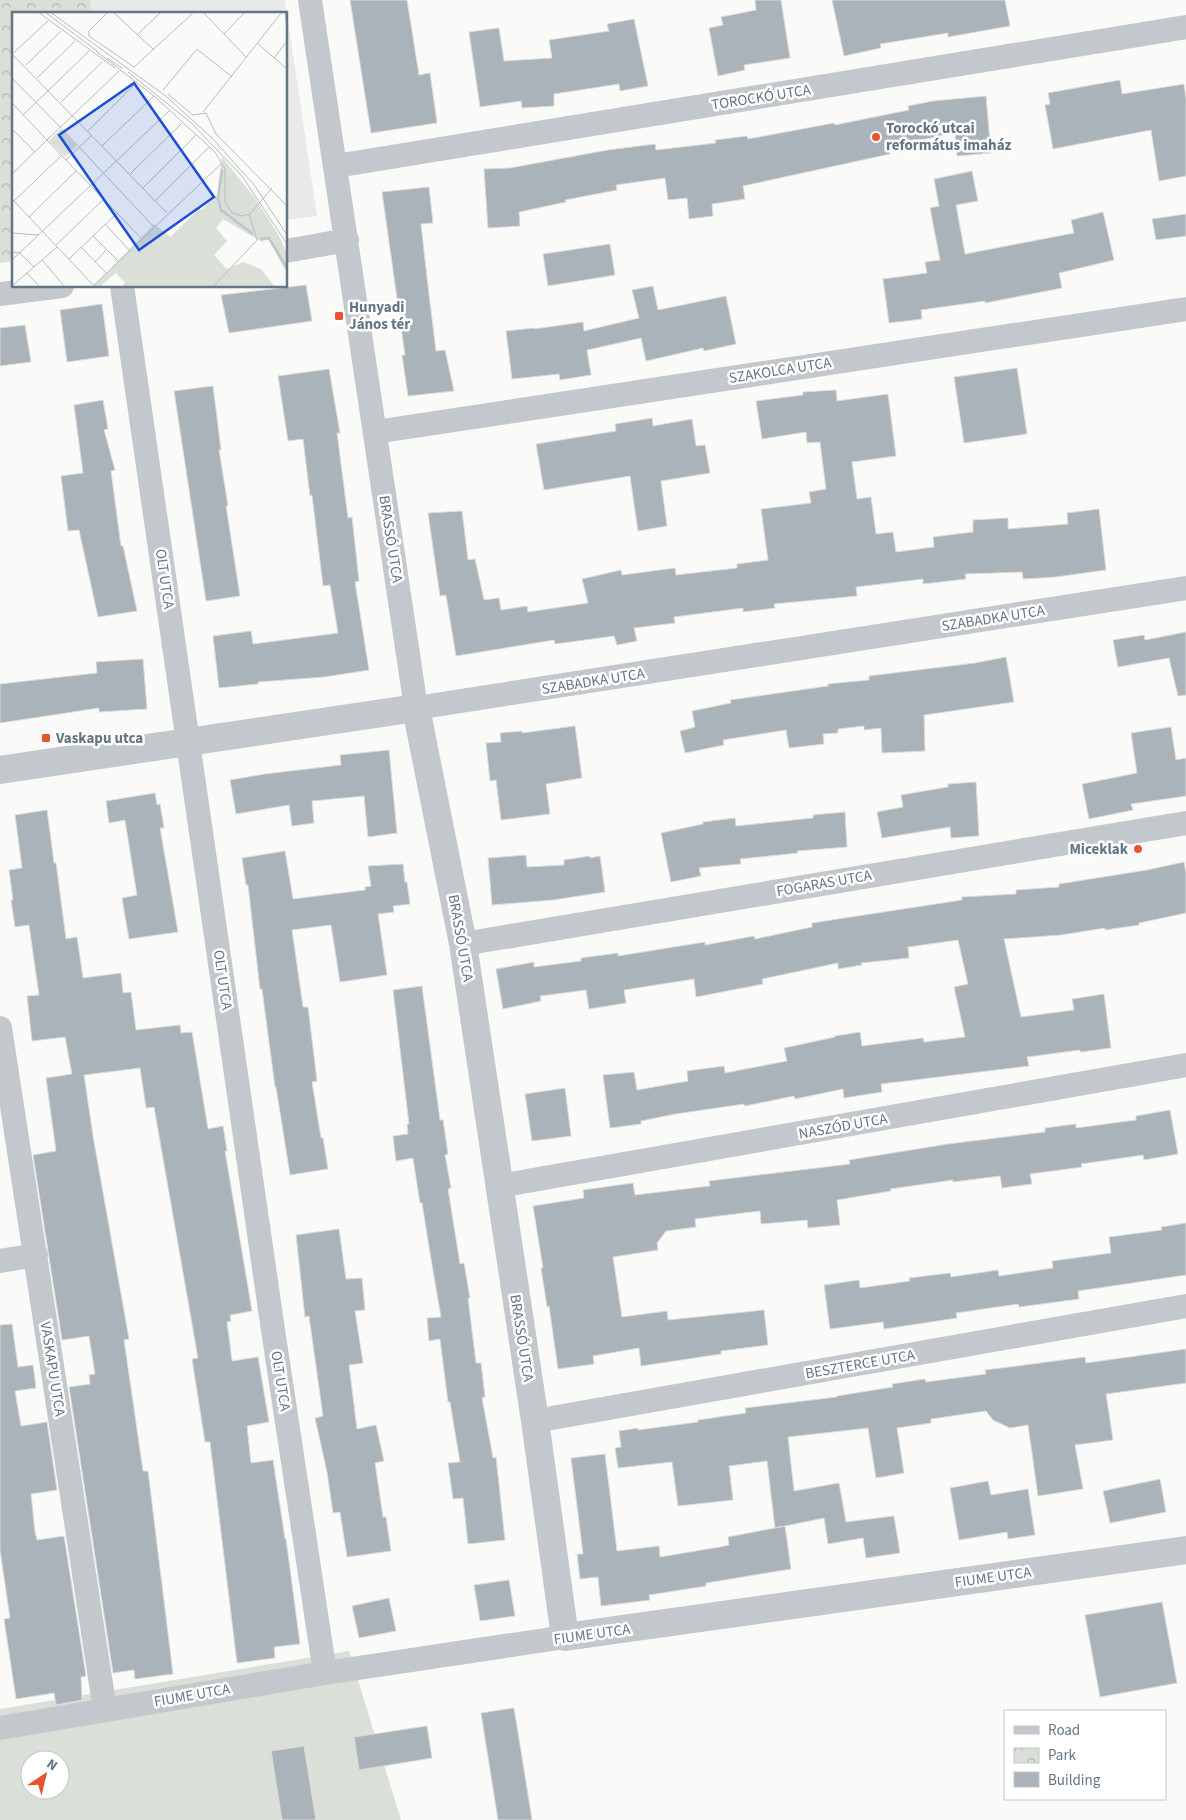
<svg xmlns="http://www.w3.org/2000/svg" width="1186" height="1820" font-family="'Source Sans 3',sans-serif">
  <defs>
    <pattern id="park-crowns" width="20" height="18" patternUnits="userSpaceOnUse" patternTransform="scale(1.25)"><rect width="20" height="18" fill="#dadfd7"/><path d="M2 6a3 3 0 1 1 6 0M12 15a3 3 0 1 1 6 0" fill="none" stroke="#b4b9b4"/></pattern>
  </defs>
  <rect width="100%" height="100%" fill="#fafaf8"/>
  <path fill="#e8e9e9" d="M90,0H285L317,216L286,220V14H92Z"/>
  <path fill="#dadfd7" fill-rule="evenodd" d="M349,1651L401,1820H0V1709ZM30,1760H60V1790H30Z"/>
  <path fill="url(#park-crowns)" d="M0,0H90L92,14H14V261L0,263Z"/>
  <path fill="#aab3b9" stroke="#dcdcda" d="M350,0H407L419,75L430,73L437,123L371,133Z
    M755,0H781L790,58L744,65L745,70L718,76L709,28L723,25L721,17L756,10Z
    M832,0H1005L1010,26L948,37V33L880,44L881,48L844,56Z
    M634,19L648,86L620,91L619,84L554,94V106L522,108L521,101L480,107L469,32L499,28L504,61L552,58L549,40L609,31L607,24Z
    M1120,80L1122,94L1184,84L1186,99V176L1159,181L1151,130L1053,149L1045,105L1050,104L1048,93Z
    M986,96L991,153L957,156L955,132L889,148L890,154L743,186L745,199L712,204L713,216L689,219L687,198L668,200L665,178L616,185L617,190L565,200L566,202L519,212L520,226L488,228L484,169L510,168L608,150L655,144L656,150L716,143L715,140L747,136L748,139L834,123L835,125L909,110L908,106L933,101Z
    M972,171L978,201L956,205L965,254L1074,233L1071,220L1103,212L1114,260L1059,273L1062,288L985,303V301L921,310L922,319L889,323L883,279L927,273L925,262L940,260L930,208L939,206L934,179Z
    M429,187L433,223L421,224L428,286L436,351L445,350L454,391L408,396L402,355H405L382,192Z
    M1186,214V236L1156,240L1152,219Z
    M610,244L615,275L548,286L543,254Z
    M306,285L312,321L229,333L221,295Z
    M653,286L658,310L726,296L736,344L704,351L703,348L646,361L641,338L587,350L591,375L560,380L559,374L512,379L506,331L534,328V329L583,322L584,331L639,318L632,290Z
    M102,304L109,356L67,362L60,310Z
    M25,325L31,362L0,366V328Z
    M1017,368L1027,434L964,443L954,377Z
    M329,369L340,433H337L348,518L352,517L359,581L355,582L369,670L324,677L258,682V684L219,688L213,636L251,631L253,644L338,633L330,585L323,586L312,495L310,496L303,439L288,441L278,376Z
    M213,386L221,450H219L228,506H226L240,596L206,601L174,391Z
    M836,390L837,401L888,394L896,456L852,462L857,499L871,497L876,534L893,532L896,552L934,547L933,537L973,532V520L1008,518V529L1068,524L1067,513L1099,509L1106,570L1056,577L1023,579L1022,572L965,574L966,579L923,584V579L856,587L857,596L774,604L775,608L743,612V608L674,617L675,623L634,628L637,641L617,645L614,636L555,644L554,640L456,656L446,595L440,596L428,513L462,511L468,560L475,559L484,600L499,598L501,610L527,606L528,612L588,603L582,579L621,570L622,575L675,568L676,575L737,568V564L768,560L761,509L811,503L809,492L826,489L820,442L807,443L806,432L762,439L756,401L803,395V392Z
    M103,400L108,429L104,430L115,470L111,471L121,546H123L137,611L98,617L79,530L68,531L61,476L83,473L74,405Z
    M652,418L653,426L692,419L696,446L705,445L710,473L661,481L667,526L638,531L630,476L544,490L536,444L616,431L615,424Z
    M1186,632V695L1178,696L1169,658L1118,667L1113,640L1144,635L1145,640Z
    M1006,657L1014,702L924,715L925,751L882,753L881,728L864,730V726L838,729V733L823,734L824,744L789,748L786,730L723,740L724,745L685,753L680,731L695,727L692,711L731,703L730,700L828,686V684L869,680V676L975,663Z
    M143,659L147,709L99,712V708L0,723V684L97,673L96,662Z
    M575,726L582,778L546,784L550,814L501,820L496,780L490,781L486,743L501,742L500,733L522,731V733Z
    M1171,727L1176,760L1186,758V796L1131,804L1133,810L1089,819L1082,784L1137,773L1131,733Z
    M389,750L397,833L368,837L364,796L312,801L314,823L292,826L289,805L236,814L230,780L265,774L341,765L340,755Z
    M976,782L979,836L951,838L950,827L882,838L877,812L903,807L901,795L948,787V784Z
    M155,793L157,805L160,804L164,828H160L178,932L129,939L122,898L137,895L125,820L109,823L106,801Z
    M47,810L54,863H56L66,939L77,937L83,978L121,973L123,993L131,992L136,1030L180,1025L181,1033L192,1032L208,1129L223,1126L227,1151H225L252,1311L230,1315L231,1321L227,1322L232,1361L258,1357L269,1422L247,1426L251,1463L273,1460L285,1539H286L300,1644L274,1647L275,1658L237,1663L210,1442H205L192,1359L198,1358L154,1107L146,1108L140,1068L84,1075L93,1136L129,1339L124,1340L143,1471H148L173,1674L135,1679L134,1670L113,1673L69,1387L90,1384L89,1375L95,1374L89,1336L62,1340L33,1155L56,1151L46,1078L72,1074L65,1037L32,1041L27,996L39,995L29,925L15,927L11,900H13L9,870L22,868L15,815Z
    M845,812L847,847L797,851L798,853L740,859L741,864L699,868L701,876L671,882L661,833L703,824V822L735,818L736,826L813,818V815Z
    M285,851L293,899L365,890V887L371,886L368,866L403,864L405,882H407L410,904L393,906L394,912L378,914L387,975L340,982L331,925L292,930L303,1007H308L317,1081L312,1082L321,1138H323L328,1169L290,1175L276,1087H275L262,989H260L248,885H246L242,858Z
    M526,855L527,867L564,865V860L590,856V858L600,856L605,892L553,900L492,905L488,858Z
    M1184,862L1186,873V913L1139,923V925L1105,930V928L1061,935L1004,939L1021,1017L1074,1010L1072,999L1104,994L1111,1048L1080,1052V1050L1027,1057L1029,1066L881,1084L882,1092L844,1098L843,1089L795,1099L794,1096L745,1106L744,1104L675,1114L641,1121V1124L610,1128L603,1075L634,1072L637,1090L688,1081L687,1071L724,1066L725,1073L787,1061L784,1048L835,1037V1036L860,1032L862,1046L923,1038L924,1042L965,1037L954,987L968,984L958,940L908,947L909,958L861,963L862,965L838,969V963L762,979L763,984L696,997L694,979L624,990L626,1003L589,1009L586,990L540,996L541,1001L503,1009L496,969L534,962V967L581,961V958L618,953V956L705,942V945L754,936L755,939L812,927V923L962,900V897L1016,894V890L1059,887V884L1147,870Z
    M422,986L440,1120H443L448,1154L445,1155L451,1188L448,1189L460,1264L464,1263L470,1298H468L476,1363H481L485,1397L482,1398L493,1458L496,1457L505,1540L468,1544L463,1498L453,1499L448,1463L460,1462L450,1402H448L440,1339L429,1341L427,1318L441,1317L430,1253L422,1203H420L413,1158L396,1161L393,1136L408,1134L407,1124H409L393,990Z
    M565,1088L571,1136L532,1141L525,1094Z
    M1170,1110L1178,1154L1144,1160L1143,1155L1081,1164L1082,1167L1030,1174L1032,1184L1002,1188L1000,1176L953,1182V1180L890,1189L891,1191L837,1200L840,1225L808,1228L807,1220L761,1224L760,1211L695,1219L696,1227L666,1231L657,1243L658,1250L613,1257L622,1317L667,1311L668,1320L764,1310L768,1345L721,1351V1354L641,1366L639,1348L593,1356L594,1364L558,1369L549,1306L547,1307L541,1268H543L533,1206L584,1198L583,1190L633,1183L635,1195L710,1186L709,1181L850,1164L849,1160L948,1144L1045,1132V1128L1076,1124V1128L1136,1120V1116Z
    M1186,1223V1275L1078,1291L1079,1299L1019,1307L1018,1304L956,1313L957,1318L884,1329L883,1322L830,1329L824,1285L859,1280L860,1288L910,1281L909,1278L950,1273L951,1277L998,1270L999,1276L1053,1268L1052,1261L1111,1253L1109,1237L1162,1230L1161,1227Z
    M339,1229L346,1279L362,1278L365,1310L355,1311L363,1363L349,1365L357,1429L376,1425L384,1461L375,1463L383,1517H386L391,1551L347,1557L340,1512L333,1513L327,1472L315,1418L323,1416L309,1316L305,1317L296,1235Z
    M12,1324L18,1367L33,1365L36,1388L15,1391L21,1426L47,1422L57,1490L31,1494L35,1532L37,1540L64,1536L86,1676L81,1677L82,1700L56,1705L54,1693L16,1699L4,1619L10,1618L0,1550V1325Z
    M1186,1349V1383L1106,1394L1113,1440L1075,1445L1083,1489L1038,1496L1028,1425L1010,1428L993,1420L986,1411L931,1419V1423L897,1428L904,1473L876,1478L868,1428L788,1437L794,1491L839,1483L846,1522L894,1516L900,1553L866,1558L863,1538L828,1544L824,1518L775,1528L767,1461L729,1466L733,1500L678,1506L672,1462L618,1468L615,1448L621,1447L619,1431L638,1428V1430L698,1422V1420L746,1413L745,1408L837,1397V1396L893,1387L892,1384L925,1379L926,1382L986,1374L985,1370L1017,1366L1085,1357L1086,1363Z
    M605,1454L617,1551L659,1546L660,1557L720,1547L729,1545L728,1537L785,1526L791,1569L706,1583V1586L649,1595L650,1600L601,1606L598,1577L580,1579L577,1554H583L571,1458Z
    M1160,1479L1166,1512L1110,1523L1103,1491Z
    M988,1481L991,1495L1028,1489L1035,1535L1008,1539L1007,1532L959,1540L950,1488Z
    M509,1580L515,1616L480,1621L474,1585Z
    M389,1598L396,1631L359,1638L352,1606Z
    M1162,1602L1177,1683L1100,1697L1085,1615Z
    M514,1708L530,1807L532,1820H498L481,1713Z
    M427,1726L432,1758L359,1770L354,1737Z
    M304,1746L316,1820H282L271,1751Z"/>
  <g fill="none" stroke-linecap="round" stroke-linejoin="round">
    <path stroke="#c3c8cc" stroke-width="24" d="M310,0L416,708L1186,588
      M336,166L1186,27
      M286,251L347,240
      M122,286L273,1330L325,1673
      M0,294L62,286
      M375,432L1186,309
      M463,944L1186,823
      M0,1028L105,1710
      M499,1186L1186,1065
      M0,1261L36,1255
      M535,1421L1186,1306
      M0,1728L325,1673L565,1637"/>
    <path stroke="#c3c8cc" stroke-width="28" d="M0,770L416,708L463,944L535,1421L565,1637L1186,1550"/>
  </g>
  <g fill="#e4572e" stroke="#fff" stroke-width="2">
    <circle cx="876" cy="137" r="5"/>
    <rect x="334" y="311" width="10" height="10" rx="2.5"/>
    <rect x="41" y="733" width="10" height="10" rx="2.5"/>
    <circle cx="1138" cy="849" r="5"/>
  </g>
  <g text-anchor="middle" stroke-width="5" stroke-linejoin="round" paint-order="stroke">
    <g font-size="15" fill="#657683" stroke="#fff">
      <text transform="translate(761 97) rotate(-9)" y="5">TOROCKÓ UTCA</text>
      <text transform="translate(780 370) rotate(-9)" y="5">SZAKOLCA UTCA</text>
      <text transform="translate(391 539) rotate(81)" y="5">BRASSÓ UTCA</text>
      <text transform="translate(165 579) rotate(82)" y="5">OLT UTCA</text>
      <text transform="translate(993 618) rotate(-9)" y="5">SZABADKA UTCA</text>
      <text transform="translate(593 681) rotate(-9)" y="5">SZABADKA UTCA</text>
      <text transform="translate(824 883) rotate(-10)" y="5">FOGARAS UTCA</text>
      <text transform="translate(461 938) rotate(80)" y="5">BRASSÓ UTCA</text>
      <text transform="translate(223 980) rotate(82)" y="5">OLT UTCA</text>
      <text transform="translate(843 1126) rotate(-10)" y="5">NASZÓD UTCA</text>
      <text transform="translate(522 1338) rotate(81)" y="5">BRASSÓ UTCA</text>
      <text transform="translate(860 1364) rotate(-10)" y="5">BESZTERCE UTCA</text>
      <text transform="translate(53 1369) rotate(81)" y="5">VASKAPU UTCA</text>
      <text transform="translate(281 1381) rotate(81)" y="5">OLT UTCA</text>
      <text transform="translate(993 1577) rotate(-8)" y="5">FIUME UTCA</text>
      <text transform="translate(592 1634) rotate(-8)" y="5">FIUME UTCA</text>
      <text transform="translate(192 1695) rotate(-10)" y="5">FIUME UTCA</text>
    </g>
    <g font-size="15" font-weight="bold" fill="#657683" stroke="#fff" text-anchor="start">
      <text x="886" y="133">Torockó utcai<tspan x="886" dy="17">református imaház</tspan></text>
      <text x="349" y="312">Hunyadi<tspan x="349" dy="17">János tér</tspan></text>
      <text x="56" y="743">Vaskapu utca</text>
      <text x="1128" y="854" text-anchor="end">Miceklak</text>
    </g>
  </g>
  <g transform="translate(12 12)">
    <rect width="275" height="275" fill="#fafaf8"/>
    <path d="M210,145L243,186L266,222L275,241V261L256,227L250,230L211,207L204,216L215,229L202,243L215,257L231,250L249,257L263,275H110L113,271L104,261L87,275H81L142,212L160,226L205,183Z" fill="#dadfd7"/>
    <path d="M188,196L214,229L201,243L215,258L198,275H172L146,246L143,249L139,244Z" fill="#dadfd7"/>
    <path d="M50,116L66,133L53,145L37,129Z" fill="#dadfd7"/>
    <path fill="none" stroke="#bbc7cb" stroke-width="2.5" d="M210,158L206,186L209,198L241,222M248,227L257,226L275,256"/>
    <path fill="none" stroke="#b5bdc2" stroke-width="1" d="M26,0L103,56M33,0L85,39M38,0L155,85L201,127M96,0L77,19V24L122,55L182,0M101,0L142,38M191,0L234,45M273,0L275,20M0,4V41M212,22L233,0M125,23L149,0M245,31L275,57M84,39L142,84L203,140L213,157V190L220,201L230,204L238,202L260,176M0,42L155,201M0,42L36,9M95,46L110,56M262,46L275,29M14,53L49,19M116,60L183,114M0,66L49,116M25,66L63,29M151,78L185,37L220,65M156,82L181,103L187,102M49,90L90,50M0,91L35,128L0,162M191,100L270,0M187,102L194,101L204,122L275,194M11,103L77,39M182,114L230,164L275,232M0,117L23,140M76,119L124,71M80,123L54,148L35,128L107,59M200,126L243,174L275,223M90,134L142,84M67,135L141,214M54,148L129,226M118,162L170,111M131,176L184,123M0,187L83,275M2,189L50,143M143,189L197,135M17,205L64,159M93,212L117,238M0,221L27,223M81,224L106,249M44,233L92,187M69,235L94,261M0,240L8,241L22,255M57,247L105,201M0,248L157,99M30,248L53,275M83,250L94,238M15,261L28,275M82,273L210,151M0,274L45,235M201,275L245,228L237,202"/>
    <path fill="#1d4ed8" fill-opacity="0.15" stroke="#1d4ed8" stroke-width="2.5" d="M122,71L202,185L127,238L47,123Z"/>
    <rect width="275" height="275" fill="none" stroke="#657683" stroke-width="2.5"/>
  </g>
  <rect x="1004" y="1710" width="162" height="90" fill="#ffffff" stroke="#c1c8cd"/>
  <rect x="1014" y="1726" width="25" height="8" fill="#c3c8cc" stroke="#c1c8cd"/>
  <text x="1048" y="1735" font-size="15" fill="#657683">Road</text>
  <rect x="1014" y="1748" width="25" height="15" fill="url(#park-crowns)" stroke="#c1c8cd"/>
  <text x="1048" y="1760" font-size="15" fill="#657683">Park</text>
  <rect x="1014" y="1772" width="25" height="15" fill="#aab3b9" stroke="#c1c8cd"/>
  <text x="1048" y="1785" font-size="15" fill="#657683">Building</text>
  <g transform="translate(45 1775) rotate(35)"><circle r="24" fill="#ffffff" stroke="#c1c8cd"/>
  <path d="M0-4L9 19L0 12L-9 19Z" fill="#e4572e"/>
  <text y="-8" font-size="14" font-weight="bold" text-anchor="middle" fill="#657683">N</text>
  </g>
</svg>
